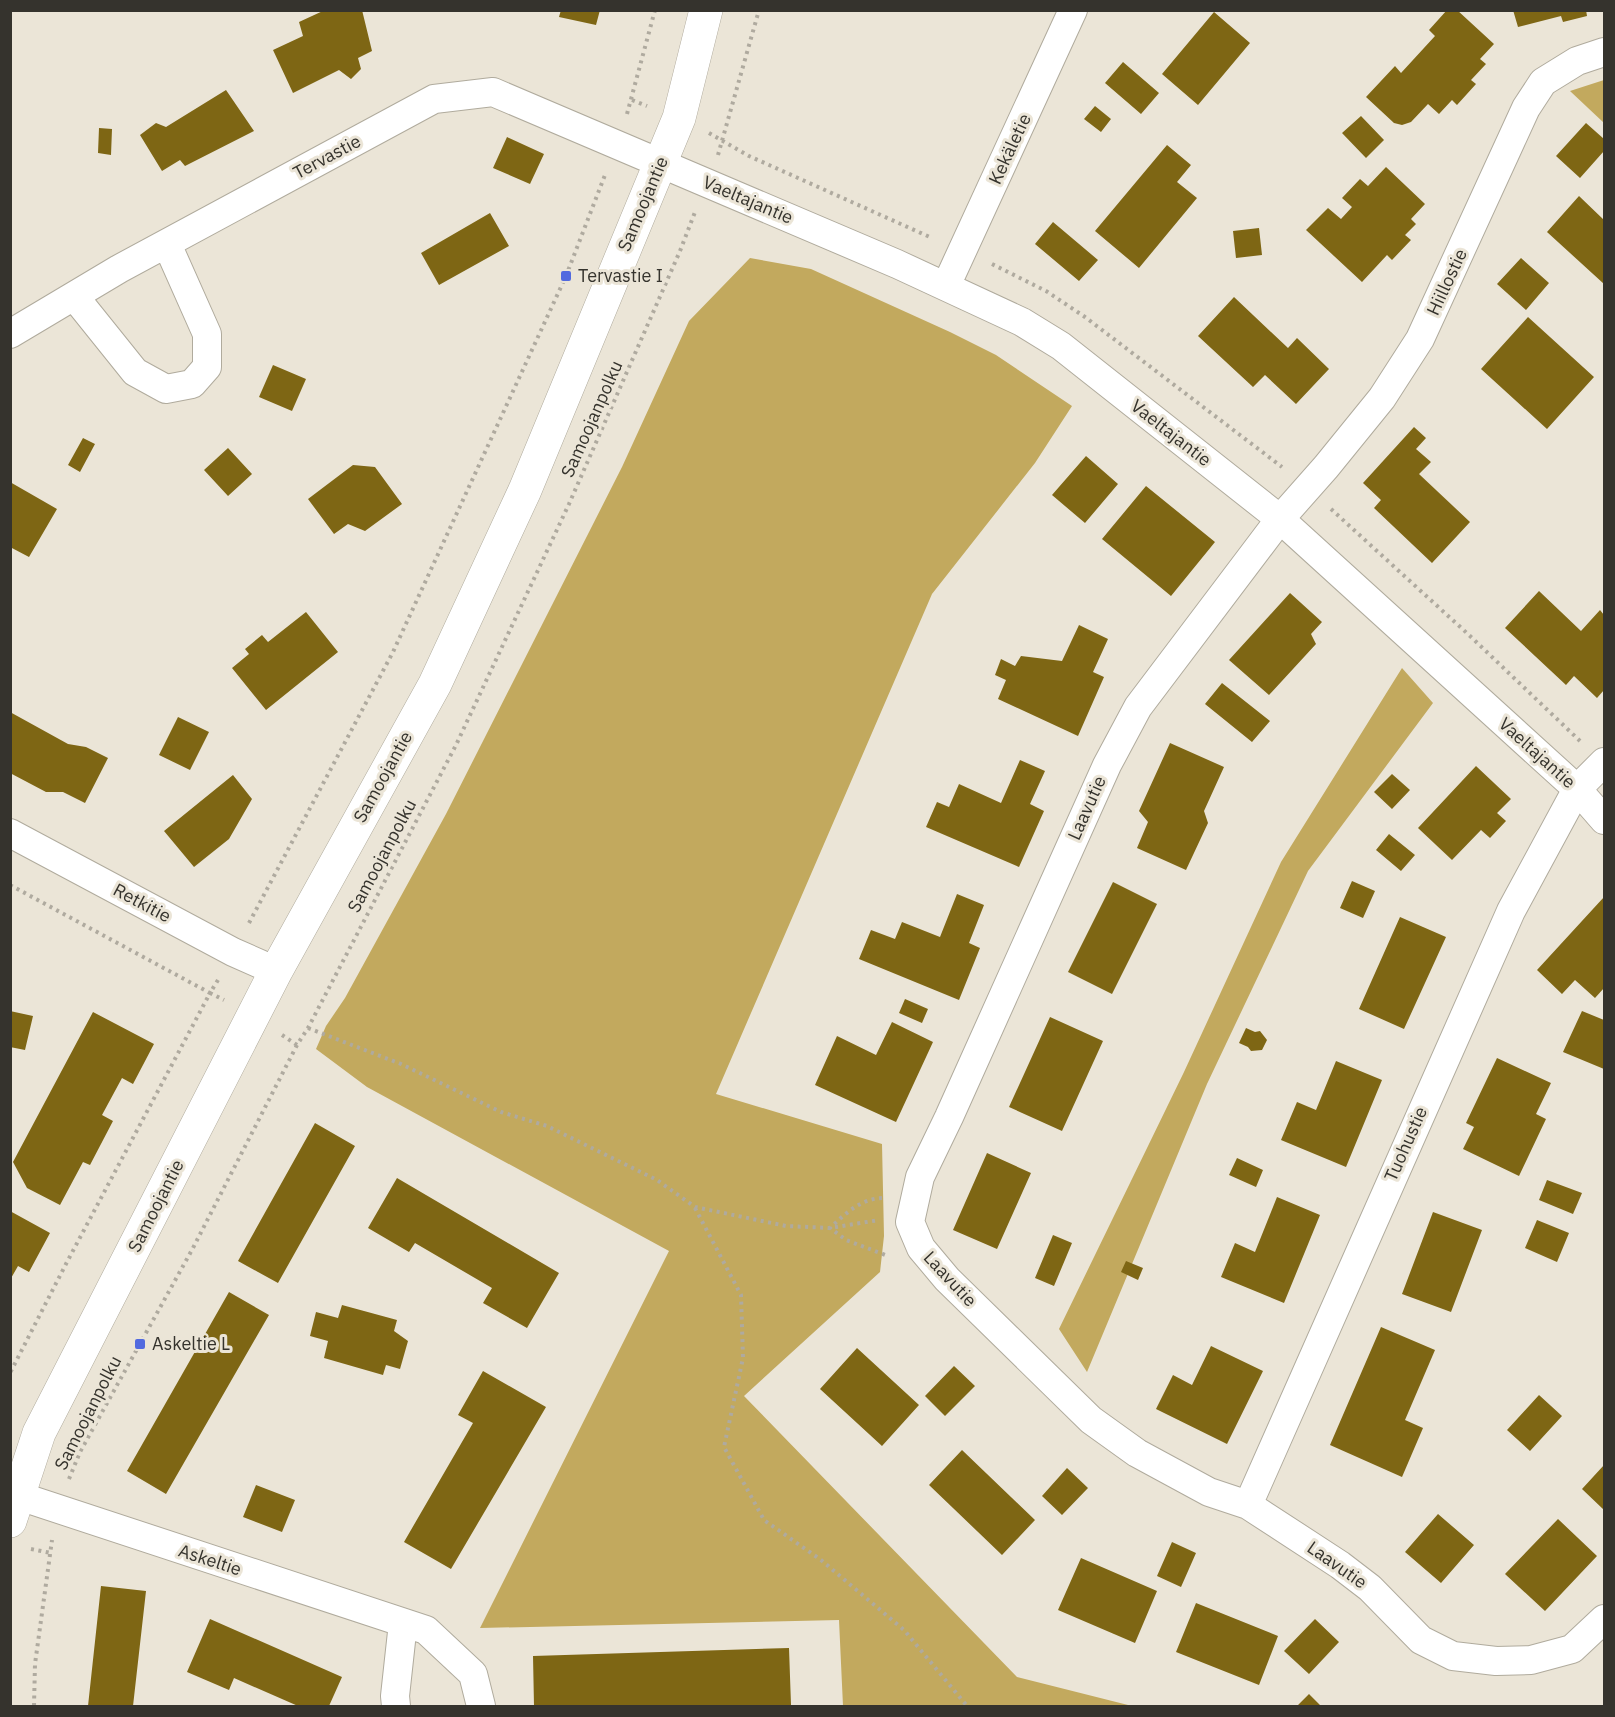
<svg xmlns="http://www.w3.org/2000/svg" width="1615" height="1717" font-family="'IBM Plex Sans',sans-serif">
  <rect width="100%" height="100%" fill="#ebe5d7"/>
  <path fill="#c2a95e" d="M1604,80V123L1570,91Z
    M750,258L811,269L950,332L996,355L1072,406L1035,463L932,594L716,1094L882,1144L884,1236L880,1272L744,1396L1017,1677L1132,1706H843L839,1620L480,1628L669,1251L367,1087L316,1049L326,1026L345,998L446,814L622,467L689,321Z
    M1402,668L1433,703L1308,871L1207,1084L1087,1372L1059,1329L1184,1072L1281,862Z"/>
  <path fill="#7e6614" d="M325,10H362L372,51L358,58L361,69L351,79L339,70L293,93L273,50L303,36L299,22Z
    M561,10H600L596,25L559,17Z
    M1447,10H1457L1494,44L1480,59L1486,64L1471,80L1476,84L1457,105L1452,100L1439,114L1428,104L1411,122L1402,125L1394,123L1366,97L1395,66L1401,73L1435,36L1429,30Z
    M1513,10H1586L1587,16L1563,22L1561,16L1518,27Z
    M1214,12L1250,43L1198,105L1162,74Z
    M1123,62L1159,93L1141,114L1105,83Z
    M226,90L254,131L185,166L180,160L162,171L140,135L156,123L166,127Z
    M1095,106L1111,119L1101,132L1084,119Z
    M1361,116L1384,140L1366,158L1342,133Z
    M1586,123L1604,139V151L1580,178L1556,156Z
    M99,128L112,129L111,155L98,153Z
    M507,137L544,154L530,184L493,168Z
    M1167,145L1191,165L1177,182L1197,198L1139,268L1095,231Z
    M1386,167L1425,204L1411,219L1416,224L1405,235L1411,240L1392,260L1387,255L1362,282L1306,230L1328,208L1341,219L1352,207L1342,198L1360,179L1368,186Z
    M1579,196L1604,220V284L1547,232Z
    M490,213L509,246L439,285L421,253Z
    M1053,222L1098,260L1079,281L1035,244Z
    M1259,228L1262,255L1236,258L1233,231Z
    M1521,258L1549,283L1526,310L1497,284Z
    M1234,297L1288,348L1297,338L1329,369L1296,404L1265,375L1253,387L1198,336Z
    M1528,317L1594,377L1547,429L1481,369Z
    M273,365L306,379L292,411L259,397Z
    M1414,427L1426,438L1416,449L1431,462L1419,474L1470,522L1432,563L1374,508L1381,500L1363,483Z
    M83,438L95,444L80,472L68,465Z
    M228,448L252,474L228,496L204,470Z
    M1086,456L1118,484L1085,523L1052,495Z
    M353,465L375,467L402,504L365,531L348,524L334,534L308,499Z
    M10,482L57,509L29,557L10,547Z
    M1146,486L1215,542L1171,596L1102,539Z
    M1539,591L1581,631L1600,610L1604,615V690L1597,698L1574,676L1566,685L1505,628Z
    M1290,593L1322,622L1311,634L1316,644L1269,695L1229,660Z
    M306,612L338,652L266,710L232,668L249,654L245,649L262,635L268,642Z
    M1079,625L1108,639L1093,672L1104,677L1078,736L998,699L1006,680L995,675L1001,659L1015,666L1021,656L1062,661Z
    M1222,683L1270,721L1252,742L1205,704Z
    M10,712L68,744L86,747L108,758L85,803L63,792H46L10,773Z
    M178,717L209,732L190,770L159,755Z
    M1170,743L1224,767L1204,811L1208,823L1186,870L1137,848L1148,822L1139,811Z
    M1020,760L1045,771L1030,804L1044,811L1019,867L926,827L937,802L949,807L959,784L1001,803Z
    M1476,766L1511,799L1497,813L1506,821L1490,838L1481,830L1452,860L1418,828Z
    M1392,774L1410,790L1392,809L1374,792Z
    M233,775L252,799L229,839L194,867L164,831Z
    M1389,834L1415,855L1401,871L1376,850Z
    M1352,881L1375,891L1363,918L1340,908Z
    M1113,882L1157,904L1112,994L1068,972Z
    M957,894L984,905L969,943L980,948L959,1000L859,959L871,930L895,939L902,922L940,937Z
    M1604,897V988L1595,998L1575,980L1562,994L1537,970Z
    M1400,917L1446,937L1404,1029L1359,1009Z
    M905,999L928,1009L922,1023L899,1013Z
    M10,1011L33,1016L25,1050L10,1047Z
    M1582,1011L1604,1020V1069L1563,1052Z
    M93,1012L154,1044L133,1084L122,1078L102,1115L113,1121L90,1165L83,1162L60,1205L27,1188L13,1162Z
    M1050,1017L1103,1041L1062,1131L1009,1107Z
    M892,1022L933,1042L896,1122L815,1085L837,1036L876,1055Z
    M1246,1028L1255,1032L1260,1031L1267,1040L1262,1050L1251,1051L1248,1047L1239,1043Z
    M1497,1058L1551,1083L1536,1114L1546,1119L1519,1176L1463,1149L1474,1127L1466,1123Z
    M1336,1061L1382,1080L1346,1167L1281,1140L1297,1102L1316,1110Z
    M315,1123L355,1146L278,1283L238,1261Z
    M987,1153L1031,1173L997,1249L953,1230Z
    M1237,1158L1263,1170L1256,1187L1229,1175Z
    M397,1178L559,1273L527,1328L483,1303L492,1288L415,1243L409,1252L368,1228Z
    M1547,1180L1582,1193L1573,1214L1539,1200Z
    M1277,1197L1320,1215L1284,1303L1221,1277L1235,1243L1255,1252Z
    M10,1211L50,1233L29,1272L18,1266L10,1280Z
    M1433,1212L1482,1230L1451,1312L1402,1294Z
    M1537,1220L1569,1233L1557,1262L1525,1248Z
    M1053,1235L1072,1243L1054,1286L1035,1278Z
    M1126,1261L1143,1268L1138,1280L1121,1272Z
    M229,1292L269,1315L166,1494L127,1471Z
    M342,1305L397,1320L394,1331L408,1341L400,1369L386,1365L383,1375L324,1358L328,1341L310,1336L316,1312L338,1318Z
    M1381,1327L1435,1350L1405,1420L1423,1428L1402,1477L1330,1445Z
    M1211,1346L1263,1371L1227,1444L1156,1409L1173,1375L1192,1385Z
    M857,1348L919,1405L882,1446L820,1389Z
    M954,1366L975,1386L945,1416L925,1396Z
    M483,1371L546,1407L451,1569L404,1542L473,1423L458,1415Z
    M1539,1395L1562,1416L1530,1451L1507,1430Z
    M962,1450L1035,1520L1002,1555L929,1485Z
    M1604,1465V1510L1582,1489Z
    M1067,1468L1088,1488L1062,1515L1042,1496Z
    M256,1485L295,1500L282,1532L243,1517Z
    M1438,1514L1474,1545L1441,1583L1405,1552Z
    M1558,1519L1597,1556L1545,1611L1505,1574Z
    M1172,1542L1196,1553L1181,1587L1157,1576Z
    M1081,1558L1157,1591L1135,1643L1058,1610Z
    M101,1586L146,1591L133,1706H88Z
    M1196,1603L1278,1636L1259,1685L1176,1652Z
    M210,1619L342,1677L329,1706H298L234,1678L229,1690L187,1672Z
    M1315,1619L1339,1642L1309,1674L1284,1651Z
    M789,1648L791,1705L534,1706L533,1656Z
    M1309,1694L1321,1706H1297Z"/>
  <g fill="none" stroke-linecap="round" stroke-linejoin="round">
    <defs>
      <path id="minor" d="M1604,52L1577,61L1543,82L1526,108L1420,339L1382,398L1326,467L1280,519L1138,707L1107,765L949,1117L920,1177L910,1222L921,1248L947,1279L1091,1420L1137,1453L1209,1492L1248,1505L1340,1565L1370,1588L1421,1640L1453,1656L1496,1661L1531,1660L1572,1649L1604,1619
        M946,286L1073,10
        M74,296L135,372L166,389L192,384L207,367V334L167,244
        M10,334L119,269L434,99L493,92L897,264L1022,322L1061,346L1280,519L1577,789L1604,820
        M10,833L233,952L276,971
        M10,1493L426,1630L473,1674L481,1706
        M1248,1505L1511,911L1577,789L1604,762
        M396,1706L395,1696L403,1623"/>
      <path id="tertiary" d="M10,1521L39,1433L276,971L435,684L525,490L679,118L706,10"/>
    </defs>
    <use href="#minor" stroke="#b0ab9d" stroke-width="30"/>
    <use href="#tertiary" stroke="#b0ab9d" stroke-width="34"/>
    <path stroke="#afaa9f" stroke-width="4" stroke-dasharray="3 4.5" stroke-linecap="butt" d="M632,100L647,106
      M627,114L655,10
      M709,133L749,156L932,238
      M718,155L759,10
      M992,264L1046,291L1085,317L1282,467
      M1331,509L1469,635L1580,741
      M10,885L210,993L67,1262L10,1373
      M249,923L393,652L566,276L605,175
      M218,980L210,993L224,1000
      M308,1028L401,1064L501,1112L547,1126L657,1180L695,1207L786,1226L830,1228L879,1220
      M282,1035L297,1045
      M882,1198C860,1199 845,1214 830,1228L846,1240L888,1256
      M695,1208L741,1295L743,1358L724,1447L764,1520L821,1560L904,1630L967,1706
      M69,1479L80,1452L193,1248L297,1045L308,1028L456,745L569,504L680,251L695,212
      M31,1549L51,1553
      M34,1706L35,1664L52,1540"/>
    <use href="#minor" stroke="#fff" stroke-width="28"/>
    <use href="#tertiary" stroke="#fff" stroke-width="33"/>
  </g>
  <g fill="#526adf" stroke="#ebe5d7" stroke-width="2">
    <rect x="560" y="270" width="12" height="12" rx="3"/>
    <rect x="134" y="1338" width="12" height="12" rx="3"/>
  </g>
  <g text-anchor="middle" stroke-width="6" stroke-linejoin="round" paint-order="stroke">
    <g font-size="18" fill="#35332d" stroke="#ebe5d7">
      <text transform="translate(1010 149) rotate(-65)" y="6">Kekäletie</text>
      <text transform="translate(327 157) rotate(-28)" y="6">Tervastie</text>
      <text transform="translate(748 200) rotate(23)" y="6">Vaeltajantie</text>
      <text transform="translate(643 204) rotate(-67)" y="6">Samoojantie</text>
      <text transform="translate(1447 282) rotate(-65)" y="6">Hiillostie</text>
      <text transform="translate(592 419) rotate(-66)" y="6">Samoojanpolku</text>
      <text transform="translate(1171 433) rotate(38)" y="6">Vaeltajantie</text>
      <text transform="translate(1537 753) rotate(42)" y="6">Vaeltajantie</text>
      <text transform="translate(383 777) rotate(-61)" y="6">Samoojantie</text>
      <text transform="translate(1087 808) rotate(-66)" y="6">Laavutie</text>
      <text transform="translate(382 856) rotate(-62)" y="6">Samoojanpolku</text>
      <text transform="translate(142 903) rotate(28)" y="6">Retkitie</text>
      <text transform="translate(1406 1144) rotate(-66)" y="6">Tuohustie</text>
      <text transform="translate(156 1206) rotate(-63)" y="6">Samoojantie</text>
      <text transform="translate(950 1279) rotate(47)" y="6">Laavutie</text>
      <text transform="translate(88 1413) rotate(-63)" y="6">Samoojanpolku</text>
      <text transform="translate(210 1560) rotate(18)" y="6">Askeltie</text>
      <text transform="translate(1337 1565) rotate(35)" y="6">Laavutie</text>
    </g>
    <g font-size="18" fill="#35332d" stroke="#ebe5d7" text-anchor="start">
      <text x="578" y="282">Tervastie I</text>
      <text x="152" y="1350">Askeltie L</text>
    </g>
  </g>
  <rect width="1615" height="1717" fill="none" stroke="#35332d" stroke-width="24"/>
</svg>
